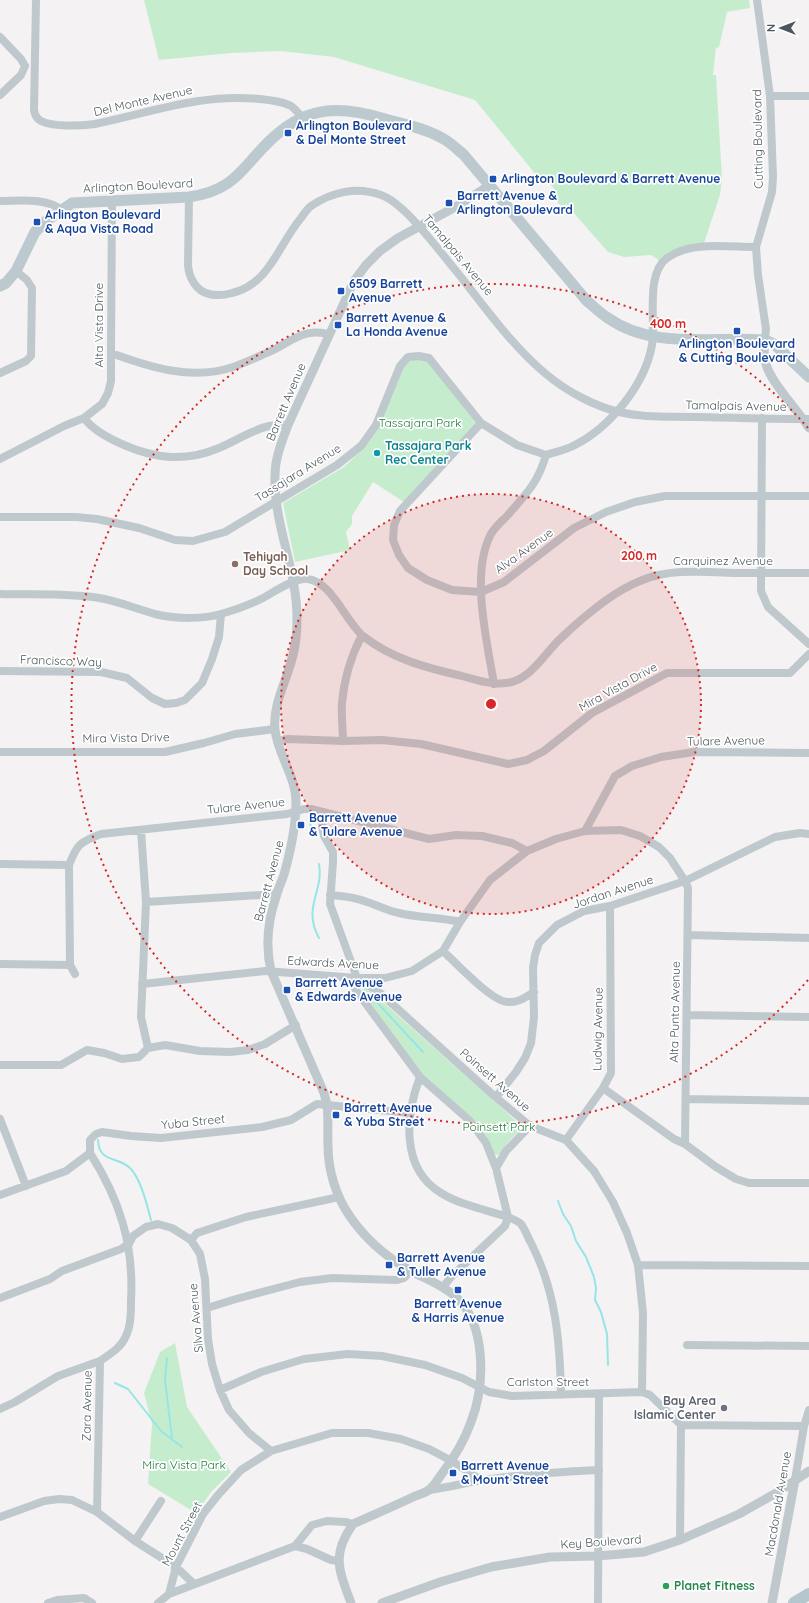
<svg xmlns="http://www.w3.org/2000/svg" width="809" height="1603" font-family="Quicksand,sans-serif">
  <rect width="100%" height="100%" fill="#f4f2f2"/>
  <path fill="#c5edcd" d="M144,0H749L750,8L727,12L719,47L716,48L713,75H716L722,179L720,195L704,243C686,245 672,247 659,260L651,255L624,257L608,252L566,204L562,207L552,196L557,192L546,179L542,182L475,100L334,57L281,51L231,53L159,60Z
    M417,356L431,364L476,424L404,502L373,482L352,516V524L346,532L350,550L295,562L283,503L344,467L361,451L368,443L405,362Z
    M365,986L515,1120L519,1130L517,1133L508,1142L502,1153L497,1155L494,1154L489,1142L422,1074L362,992V988Z
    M175,1343L187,1407L231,1472L212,1491L196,1513L148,1484L152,1424L144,1393L160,1352Z"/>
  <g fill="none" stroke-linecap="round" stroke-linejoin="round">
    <path stroke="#96e5e6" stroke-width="2" d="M310,821L312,837
      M319,938C302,907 324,892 319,864
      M371,996L423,1052
      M98,1140C99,1163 117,1156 130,1168C141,1179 147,1205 151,1220
      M558,1201L563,1214L571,1226L576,1241L586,1257L594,1277L596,1288L595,1300L601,1312L607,1334L608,1365
      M167,1358L165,1380L172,1438
      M115,1383L128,1389L161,1431L182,1447"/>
    <path stroke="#bfc9cd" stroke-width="8" d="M36,0L34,110C35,115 36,118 41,121C53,127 80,126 95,124C149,113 202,93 259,99C269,100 280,101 289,105C294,107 298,113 302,117
      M757,0L770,96L773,177L772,192L756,247L758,275L766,329L765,340
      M0,37L21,59L25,66
      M0,95L21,75L25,66
      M770,96H809
      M189,197L188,265C189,278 196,291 209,294C217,296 225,295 232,293C269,285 279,244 301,218C304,214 307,209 311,206C332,192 357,186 381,195C405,203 440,252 457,272C484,306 513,347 546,374C566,391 594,406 619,412C644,418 670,416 696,417C734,418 771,419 809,419
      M0,201C20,201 45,197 62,210
      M111,353C149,367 192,381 233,367C245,363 257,357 269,352C281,347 298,334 310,333C316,332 323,333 328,334
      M0,373L26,361L31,356L32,288L27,280L16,271
      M84,418C93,430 110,439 124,445C156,459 186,462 219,448C236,441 251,430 269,426C275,425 282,425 288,425
      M762,418L761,591L768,607L809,644
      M481,423L400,511L394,525L393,540L399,555L408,568L427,580L452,590L481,592L504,582L574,528L606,512L635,502L665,496H809
      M0,459L64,426L84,418L102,404L108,393L111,381V353L112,200
      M0,517H76L97,519L139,528L175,540L193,541L225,532L337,465L361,446L376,425L400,366L408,357L419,356L429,358L481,423L517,445L546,455
      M0,594C33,595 66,593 99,598C119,601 139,610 159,615C178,619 203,619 221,614C235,610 251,604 263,598C274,592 296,577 308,579C333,583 345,621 363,636C392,659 427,668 462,676C477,680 491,685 506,683C530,681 544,654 560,639C582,618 612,592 640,581C670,568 705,572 737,573C761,573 785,573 809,573
      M0,671L101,672L127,678L152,698L165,704L176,703L185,700L202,683L212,659L219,637L221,614
      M494,684C487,641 470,573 491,534C495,527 502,521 507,516C526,494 538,483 546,455C555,452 566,450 575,445C610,427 645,385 652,345C656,321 645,274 667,258C690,241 728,247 756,247
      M277,741L288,739L343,741L382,740L421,744L508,764L527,760L544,751L592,713L667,673H790L809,654
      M343,741C343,728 341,716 342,703C344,680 351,656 362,635
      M0,752H165L204,743L235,734L275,729
      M324,812L322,827L324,836L333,852V862L330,904L357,978L379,992L493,1095L530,1126L566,1140L594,1171L613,1202L627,1233L638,1265L643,1313L642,1392
      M141,831L146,902L141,1017L148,1048
      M585,831L615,776L632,766L661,757L694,752L809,753
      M0,864L69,865C77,844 80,842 101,834L287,814L304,809H311L429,839L456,835L482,836L512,843L527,851
      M69,865L70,965L75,974
      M330,895C343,896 355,897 367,902C377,905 388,911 399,913C419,918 440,917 460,922
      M146,902L277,894
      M688,935L809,938
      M443,951C456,963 492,1002 508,1002C518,1003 526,997 534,992
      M0,964L70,965
      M357,978L355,989L420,1077L470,1121L486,1143L496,1168L508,1217C512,1219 518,1221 521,1224C525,1229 528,1238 531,1243C556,1291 560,1342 561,1395
      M142,984L265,971L357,978H385L412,971L443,951L460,922L490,880L527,851L556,839L585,831L621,830L640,836L659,847L670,858L685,881L688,888L685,1144
      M687,1015L809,1017
      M0,1065H61L87,1050L104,1053L122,1059L139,1057L148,1048L165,1045L200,1051L230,1052L248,1050L265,1044L296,1025
      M420,1077C405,1116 401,1169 441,1193C460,1205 487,1210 508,1217L505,1226L451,1277L443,1287
      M603,1088L674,1139L685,1144L716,1167L736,1179L749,1183H809
      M496,1097L516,1072L525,1058L531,1043L534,1017L533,968L535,955L539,943L557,925L584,911L610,906L685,881L775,837L800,833L809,834
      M686,1099L809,1101
      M0,1119L26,1186
      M566,1140L603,1088L611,1073L610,906
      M90,1153C120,1200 134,1245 131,1300C131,1312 131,1325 126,1336C121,1348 110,1354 100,1361L97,1512
      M496,1168L506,1151L530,1126
      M0,1195L66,1171L90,1153V1140L96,1134L102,1132L131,1136L161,1138L262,1127L291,1120L317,1104L410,1113
      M191,1240L197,1233L246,1217L339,1197
      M638,1265L809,1266
      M0,1298L50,1279L62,1271L121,1249L129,1244L133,1236L146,1227L158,1224L172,1228L191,1240L200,1254L205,1279L208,1339L212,1364L220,1390L229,1410L249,1433L271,1451
      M207,1308L236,1299L300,1282L332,1278L397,1280L404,1278L411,1271
      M687,1345L809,1346
      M220,1390L261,1372L304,1359L348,1354L382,1356L425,1365L462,1378L489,1392L512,1396L642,1392L650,1395L681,1425L804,1426
      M0,1409L15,1402L58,1376L100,1361
      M795,1480L804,1426L809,1410
      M430,1490C442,1488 454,1486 466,1483C509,1475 556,1472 599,1470
      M0,1517L44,1501L59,1499L72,1500L97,1512L135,1541L176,1567L194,1584
      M680,1540L681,1425
      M135,1541L161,1501
      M295,1546L307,1549L331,1560L339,1561
      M169,1594L176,1567L203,1514L218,1495L241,1470L271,1451L332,1433H368L401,1439L429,1449L452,1461L476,1477L485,1481
      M48,1603L57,1600L84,1598L92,1603
      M158,1603L169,1594L295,1546L312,1525L327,1521L346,1522L353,1524
      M598,1603L599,1394"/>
    <path stroke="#bfc9cd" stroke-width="9" d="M765,340C764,348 763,356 766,364C771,383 798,410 809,428
      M351,1603C339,1570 331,1555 353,1524C373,1515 392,1507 411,1498C417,1495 426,1493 430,1489C435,1485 438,1479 441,1475C454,1458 464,1442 471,1422C485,1386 487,1325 456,1297C443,1285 426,1279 411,1271C386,1257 365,1239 349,1215C336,1196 328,1170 328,1146C327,1127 330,1111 324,1093L271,971C265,945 268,919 277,894C279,886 283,879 285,871C291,849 296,826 296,802C296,777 278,755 275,730C272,703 289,677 294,651C296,641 297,628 297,618C297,569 273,523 275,475C275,458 282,441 288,425L354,281L366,265L380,251L398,238L459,205L490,185
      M382,1603L440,1582L491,1567L550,1557L598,1556L644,1552L680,1540L739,1514L778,1492L809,1471
      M772,1603L795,1480"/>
    <path stroke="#bcc9ce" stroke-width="11" d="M0,286L6,283L16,271L35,232L46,221L72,203L189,197C238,190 242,165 275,136C309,105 343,106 385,119C406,125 429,129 447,141C453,145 458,150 464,155L586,300C593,306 600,313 608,318C653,350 713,336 765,340L774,344L809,377"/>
    <path stroke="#b4c6ce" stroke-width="12" d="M794,1603L809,1594"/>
  </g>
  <circle cx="491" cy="704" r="210" fill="#d62828" fill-opacity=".12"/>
  <g fill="none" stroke="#d62828" stroke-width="2" stroke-dasharray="2 4">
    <circle cx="491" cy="704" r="210"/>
    <path d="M808 980A420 420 0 1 1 808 428"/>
  </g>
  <g fill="#1a4fb4" stroke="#fff" stroke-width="1.5">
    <rect x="284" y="129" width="8" height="8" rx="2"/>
    <rect x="489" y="175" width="8" height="8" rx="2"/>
    <rect x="445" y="199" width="8" height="8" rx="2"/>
    <rect x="33" y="218" width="8" height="8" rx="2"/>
    <rect x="337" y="287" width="8" height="8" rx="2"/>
    <rect x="334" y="321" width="8" height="8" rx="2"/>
    <rect x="733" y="327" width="8" height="8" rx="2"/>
    <rect x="297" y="821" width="8" height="8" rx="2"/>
    <rect x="283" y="986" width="8" height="8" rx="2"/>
    <rect x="332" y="1111" width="8" height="8" rx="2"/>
    <rect x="385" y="1261" width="8" height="8" rx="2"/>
    <rect x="454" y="1286" width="8" height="8" rx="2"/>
    <rect x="449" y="1469" width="8" height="8" rx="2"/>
  </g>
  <circle fill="#0f9aa8" stroke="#fff" stroke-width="1.5" cx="377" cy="453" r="4"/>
  <circle fill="#8d6e63" stroke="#fff" stroke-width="1.5" cx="235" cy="564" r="4"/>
  <circle fill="#6b7280" stroke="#fff" stroke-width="1.5" cx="724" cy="1408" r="4"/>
  <circle fill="#2e9e5b" stroke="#fff" stroke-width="1.5" cx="666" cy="1586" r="4"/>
  <g text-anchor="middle" stroke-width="3.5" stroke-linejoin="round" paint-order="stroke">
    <g font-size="12" fill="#4b595e" stroke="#fff">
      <text transform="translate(143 101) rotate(-13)" y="4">Del Monte Avenue</text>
      <text transform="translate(758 139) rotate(-91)" y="4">Cutting Boulevard</text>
      <text transform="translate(138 186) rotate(-3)" y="4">Arlington Boulevard</text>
      <text transform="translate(458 255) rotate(50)" y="4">Tamalpais Avenue</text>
      <text transform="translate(99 325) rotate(-90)" y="4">Alta Vista Drive</text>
      <text transform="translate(286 402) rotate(-67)" y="4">Barrett Avenue</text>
      <text transform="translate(736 406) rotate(1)" y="4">Tamalpais Avenue</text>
      <text transform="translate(298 473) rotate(-32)" y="4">Tassajara Avenue</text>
      <text transform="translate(524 551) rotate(-36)" y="4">Alva Avenue</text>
      <text x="723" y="565">Carquinez Avenue</text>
      <text transform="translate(61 661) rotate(2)" y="4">Francisco Way</text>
      <text transform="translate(618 687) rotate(-29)" y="4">Mira Vista Drive</text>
      <text transform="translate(126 738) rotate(-1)" y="4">Mira Vista Drive</text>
      <text transform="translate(726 741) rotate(-1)" y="4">Tulare Avenue</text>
      <text transform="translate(246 806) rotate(-6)" y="4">Tulare Avenue</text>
      <text transform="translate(269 881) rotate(-75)" y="4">Barrett Avenue</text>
      <text transform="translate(613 892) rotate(-18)" y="4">Jordan Avenue</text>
      <text transform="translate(333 963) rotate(3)" y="4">Edwards Avenue</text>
      <text transform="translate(675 1012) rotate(-89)" y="4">Alta Punta Avenue</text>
      <text transform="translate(598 1029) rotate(-89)" y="4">Ludwig Avenue</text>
      <text transform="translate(495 1080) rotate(41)" y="4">Poinsett Avenue</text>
      <text transform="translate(193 1122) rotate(-6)" y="4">Yuba Street</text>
      <text transform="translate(196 1318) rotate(-95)" y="4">Silva Avenue</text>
      <text x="548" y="1386">Carlston Street</text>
      <text transform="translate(87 1406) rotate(-89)" y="4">Zara Avenue</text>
      <text transform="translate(778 1504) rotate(-80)" y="4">Macdonald Avenue</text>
      <text transform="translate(182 1534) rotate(-62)" y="4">Mount Street</text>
      <text transform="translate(601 1542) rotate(-4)" y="4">Key Boulevard</text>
    </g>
    <g font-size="12" font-weight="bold" fill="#164399" stroke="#fff" text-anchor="start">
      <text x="296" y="130">Arlington Boulevard<tspan x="296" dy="14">&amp; Del Monte Street</tspan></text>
      <text x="501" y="183">Arlington Boulevard &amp; Barrett Avenue</text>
      <text x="457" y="200">Barrett Avenue &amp;<tspan x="457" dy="14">Arlington Boulevard</tspan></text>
      <text x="45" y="219">Arlington Boulevard<tspan x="45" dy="14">&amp; Aqua Vista Road</tspan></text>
      <text x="349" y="288">6509 Barrett<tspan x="349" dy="14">Avenue</tspan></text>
      <text x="346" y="322">Barrett Avenue &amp;<tspan x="346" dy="14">La Honda Avenue</tspan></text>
      <text x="737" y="348" text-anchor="middle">Arlington Boulevard<tspan x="737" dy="14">&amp; Cutting Boulevard</tspan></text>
      <text x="309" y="822">Barrett Avenue<tspan x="309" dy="14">&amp; Tulare Avenue</tspan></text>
      <text x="295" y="987">Barrett Avenue<tspan x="295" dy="14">&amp; Edwards Avenue</tspan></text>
      <text x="344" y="1112">Barrett Avenue<tspan x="344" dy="14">&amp; Yuba Street</tspan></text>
      <text x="397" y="1262">Barrett Avenue<tspan x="397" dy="14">&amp; Tuller Avenue</tspan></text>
      <text x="458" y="1308" text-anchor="middle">Barrett Avenue<tspan x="458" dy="14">&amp; Harris Avenue</tspan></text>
      <text x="461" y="1470">Barrett Avenue<tspan x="461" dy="14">&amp; Mount Street</tspan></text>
    </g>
    <g font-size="12" fill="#207b3b" stroke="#fff">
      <text x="420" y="427">Tassajara Park</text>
      <text x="499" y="1131">Poinsett Park</text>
      <text x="184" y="1469">Mira Vista Park</text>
    </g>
    <g font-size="12" font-weight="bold" fill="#0d838f" stroke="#fff" text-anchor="start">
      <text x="385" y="450">Tassajara Park<tspan x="385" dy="14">Rec Center</tspan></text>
    </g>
    <g font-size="12" font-weight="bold" fill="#785e54" stroke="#fff" text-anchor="start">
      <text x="243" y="561">Tehiyah<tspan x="243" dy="14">Day School</tspan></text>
    </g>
    <g font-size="12" font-weight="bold" fill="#5b616d" stroke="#fff" text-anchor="end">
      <text x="716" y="1405">Bay Area<tspan x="716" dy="14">Islamic Center</tspan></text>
    </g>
    <g font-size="12" font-weight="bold" fill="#27864d" stroke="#fff" text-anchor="start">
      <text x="674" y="1590">Planet Fitness</text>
    </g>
  </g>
  <circle cx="491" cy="704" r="6" fill="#d62828" stroke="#fff" stroke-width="2"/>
  <g font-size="12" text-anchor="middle" font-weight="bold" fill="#d62828" stroke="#fff" stroke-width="3.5" stroke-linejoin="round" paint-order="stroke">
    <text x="668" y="328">400 m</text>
    <text x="639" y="560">200 m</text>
  </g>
  <g transform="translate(781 28) rotate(270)" stroke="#ffffff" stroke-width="3" paint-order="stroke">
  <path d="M0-3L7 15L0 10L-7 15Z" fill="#4b595e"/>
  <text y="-6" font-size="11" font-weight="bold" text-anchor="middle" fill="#4b595e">N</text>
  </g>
</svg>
